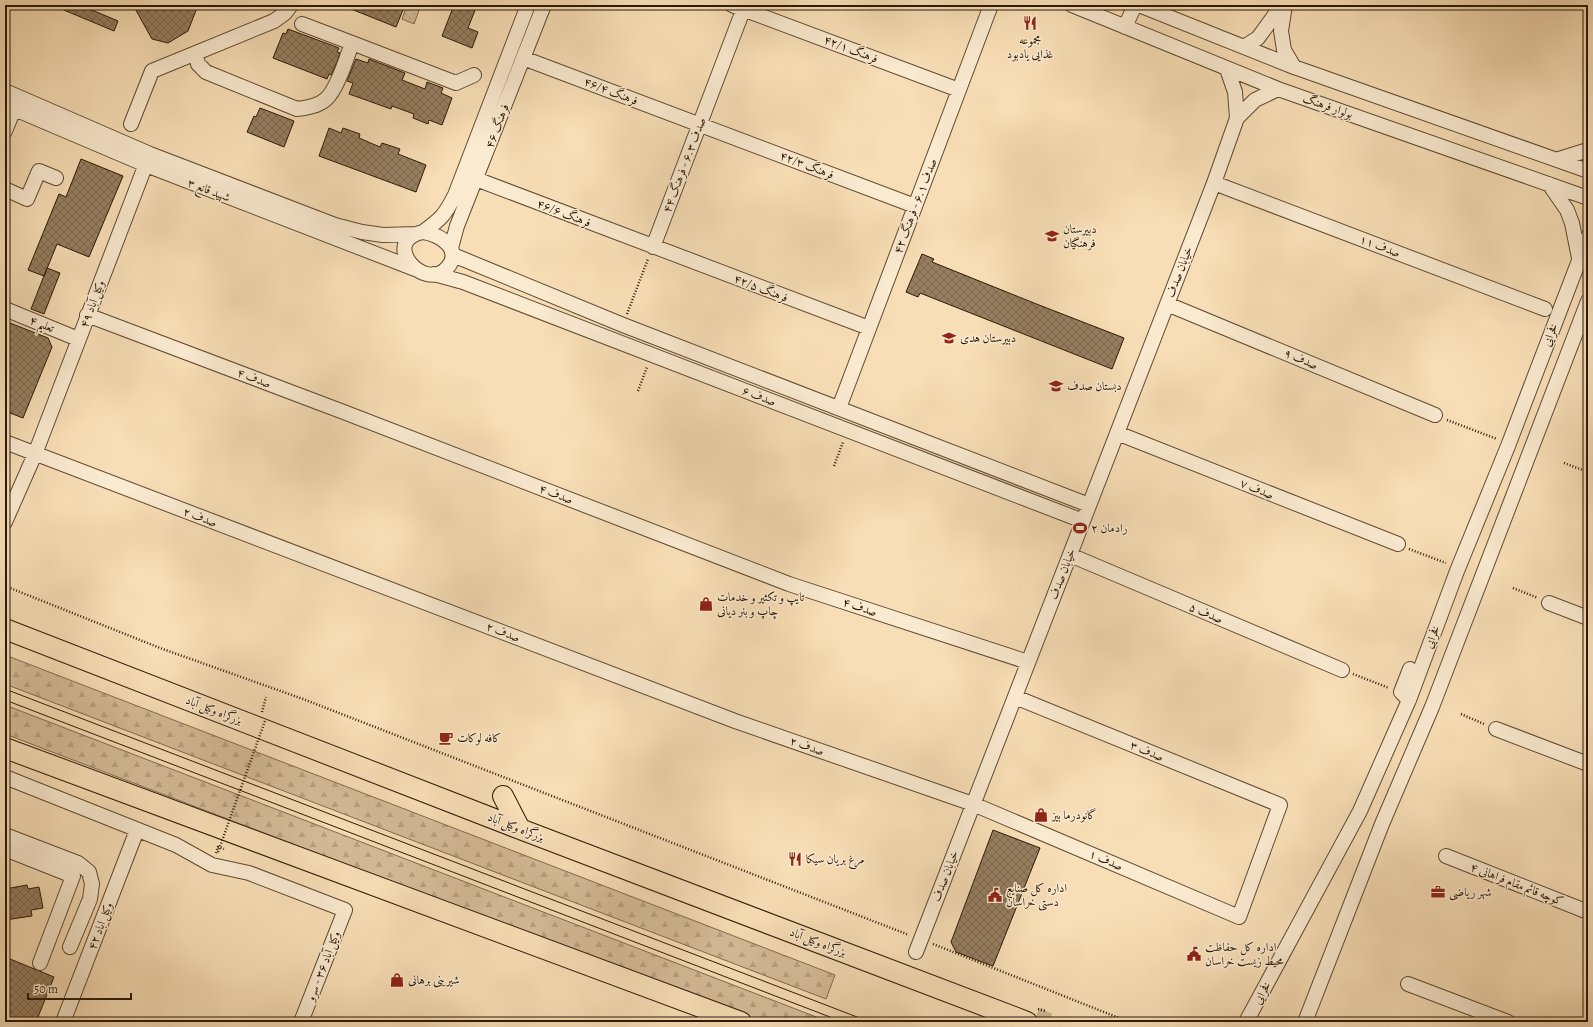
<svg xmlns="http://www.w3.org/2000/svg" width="1593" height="1027" font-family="Alegreya,Amiri,serif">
  <defs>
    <pattern id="grass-dots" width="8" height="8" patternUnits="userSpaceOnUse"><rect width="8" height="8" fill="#d5bc98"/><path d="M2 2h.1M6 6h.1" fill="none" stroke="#b7a182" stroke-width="1.8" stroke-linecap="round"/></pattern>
    <pattern id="forest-firs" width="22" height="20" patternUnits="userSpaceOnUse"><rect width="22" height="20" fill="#d5bc98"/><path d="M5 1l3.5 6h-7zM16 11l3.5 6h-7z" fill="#b7a182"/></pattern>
    <pattern id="building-cross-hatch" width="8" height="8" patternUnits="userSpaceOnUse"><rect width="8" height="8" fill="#967f61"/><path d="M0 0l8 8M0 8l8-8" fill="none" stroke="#7b674e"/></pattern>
  </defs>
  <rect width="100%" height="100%" fill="#f8deb6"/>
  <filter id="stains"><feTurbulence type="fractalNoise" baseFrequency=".005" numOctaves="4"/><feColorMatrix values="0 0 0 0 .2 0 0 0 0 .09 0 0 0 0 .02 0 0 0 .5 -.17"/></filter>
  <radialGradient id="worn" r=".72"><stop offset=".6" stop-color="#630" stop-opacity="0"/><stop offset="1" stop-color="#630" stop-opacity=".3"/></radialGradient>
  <path fill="url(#grass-dots)" stroke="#806a4e" d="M407,5H421L414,24L402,19Z"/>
  <path fill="url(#forest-firs)" stroke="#806a4e" d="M5,655L835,975L826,999L5,684Z
    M5,705L819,1018L818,1022H759L5,734Z"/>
  <path fill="url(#building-cross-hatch)" stroke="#2b1805" d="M52,5H80L118,21L114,31Z
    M133,5H198L188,31L168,43L152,39Z
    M341,5H405L396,27Z
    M454,5H477L468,28L478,32L472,48L442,36Z
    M288,29L339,48L337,52L340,53L337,62L331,75L329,74L327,79L273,58L283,33L286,34Z
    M356,59L368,63L369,59L405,73L402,80L425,89L427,82L443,88L441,93L452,98L442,125L429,120L428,124L413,118L414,114L392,106L391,109L349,94L353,83L347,81Z
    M260,108L294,121L284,147L247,132L254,116L256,117Z
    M329,128L341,133L343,128L360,134L359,138L380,147L382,143L400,149L398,154L426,165L416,192L319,156Z
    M81,159L123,176L89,257L57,244L44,276L28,270L59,194L66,197Z
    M922,254L934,259L932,262L1034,303L1124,338L1112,369L920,293L918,297L906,292Z
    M47,268L60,273L44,314L31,309Z
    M5,321L48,338L52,347L23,418L5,411Z
    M993,830L1040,848L993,966L956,952L951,942Z
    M27,885L28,889L39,887L43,908L31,910L32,916L5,920V889Z
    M10,959L54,977L36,1022H5V971Z"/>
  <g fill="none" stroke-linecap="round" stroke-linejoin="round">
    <path stroke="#cfb693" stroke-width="14" stroke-dasharray="14 7" stroke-linecap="butt" d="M1041,1022L1046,1011"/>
    <defs>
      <path id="minor" d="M732,5L959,90
        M1072,5L1278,89L1588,198
        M1139,5L1294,67L1588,171
        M1285,5L1281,31L1284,50L1294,67
        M302,24L352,43
        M1125,27L1135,5
        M1244,47L1258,38L1282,5
        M196,53L198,64L206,72L297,109C306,108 319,106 326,99C337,90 347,57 352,43L456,83L474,75
        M523,58L915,206
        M5,91L150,154L335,225L362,232L383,235L416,234
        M5,105L146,165L415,269
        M1237,118L1255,100L1278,89
        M131,124L152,71L274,21L285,13L291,5
        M5,131L14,109
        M1559,159L1588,150
        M476,179L869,328
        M1214,183L1545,309
        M1549,184L1567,210L1572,223L1579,258
        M5,189L27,199L39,171L56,178
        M423,232C441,219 445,215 455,195L528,5
        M423,232C440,234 464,250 447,268C424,293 379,241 423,232Z
        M653,247L745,5
        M451,248L457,226L544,5
        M453,255L623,325L1089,505
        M434,274L463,282L1083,521
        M1167,304L1435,415
        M5,309L78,339
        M87,315L341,411L789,584L1028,662
        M839,408L991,5
        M1117,433L1398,544
        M5,442L735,721L973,804L1239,917L1280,805L1015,697
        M5,522L35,454L149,156
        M1070,555L1342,670
        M1549,603L1588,618
        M1409,700L1401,692L1410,669
        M1496,729L1588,764
        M5,777L176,845L212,865L249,873L345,910L301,1022
        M5,835L78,863L89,872L92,884L90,899L70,947
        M5,849L73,876L40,963
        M1446,856L1588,912
        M916,952L1214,183L1237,118L1235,92L1227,69
        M1408,984L1508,1022
        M63,1022L137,830
        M1246,1022L1360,811L1409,700L1457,571L1508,446L1588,237
        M1305,1022L1382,824L1432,707L1588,301"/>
      <path id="highway" d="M5,629L520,829L1027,1022
        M5,748L741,1022
        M503,796L520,829"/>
    </defs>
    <use href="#minor" stroke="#5e4a31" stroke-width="16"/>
    <use href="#highway" stroke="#2b1805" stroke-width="22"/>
    <path stroke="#2b1805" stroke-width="2.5" stroke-dasharray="1 2" stroke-linecap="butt" d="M627,314L648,259
      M638,391L647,367
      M1447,420L1497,439
      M1564,463L1588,472
      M834,466L843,442
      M1409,549L1446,563
      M5,586L160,648L303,699L909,935
      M1513,588L1538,598
      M1353,674L1389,688
      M262,712L266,697
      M1461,714L1484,724
      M216,853L218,847L224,849
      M933,944L1129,1022
      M1038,1009L1046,1011"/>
    <use href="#minor" stroke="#faead0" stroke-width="14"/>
    <use href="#highway" stroke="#f8deb6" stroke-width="20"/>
    <path stroke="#2b1805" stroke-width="1" d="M5,689L870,1022
      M5,700L843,1022"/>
    <path stroke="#2b1805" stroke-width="2.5" stroke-dasharray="1 2" stroke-linecap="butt" d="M218,852L265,721"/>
  </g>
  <defs>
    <symbol id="restaurant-bare" viewBox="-9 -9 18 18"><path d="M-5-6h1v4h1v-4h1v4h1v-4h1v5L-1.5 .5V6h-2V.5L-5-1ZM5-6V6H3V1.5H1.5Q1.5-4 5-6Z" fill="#8f2418" stroke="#faead0" stroke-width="2.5" paint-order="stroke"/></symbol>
    <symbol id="school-bare" viewBox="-9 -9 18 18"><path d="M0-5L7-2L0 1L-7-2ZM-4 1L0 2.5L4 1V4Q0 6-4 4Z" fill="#8f2418" stroke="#faead0" stroke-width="2.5" paint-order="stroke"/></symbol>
    <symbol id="stadium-bare" viewBox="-9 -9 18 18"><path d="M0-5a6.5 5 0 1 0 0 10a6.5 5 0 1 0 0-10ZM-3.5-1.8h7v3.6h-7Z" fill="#8f2418" stroke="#faead0" stroke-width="2.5" paint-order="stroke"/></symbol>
    <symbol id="shop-bare" viewBox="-9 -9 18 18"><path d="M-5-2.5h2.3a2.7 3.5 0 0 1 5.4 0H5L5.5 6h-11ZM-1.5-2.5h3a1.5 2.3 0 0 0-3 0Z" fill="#8f2418" stroke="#faead0" stroke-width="2.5" paint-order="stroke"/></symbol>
    <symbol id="cafe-bare" viewBox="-9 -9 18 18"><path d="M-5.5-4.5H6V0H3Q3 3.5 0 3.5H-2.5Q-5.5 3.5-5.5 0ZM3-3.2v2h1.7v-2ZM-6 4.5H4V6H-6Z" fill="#8f2418" stroke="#faead0" stroke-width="2.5" paint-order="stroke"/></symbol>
    <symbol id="office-bare" viewBox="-9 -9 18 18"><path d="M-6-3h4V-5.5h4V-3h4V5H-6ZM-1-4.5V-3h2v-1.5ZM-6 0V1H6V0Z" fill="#8f2418" stroke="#faead0" stroke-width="2.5" paint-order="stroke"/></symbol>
    <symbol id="civic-bare" viewBox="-9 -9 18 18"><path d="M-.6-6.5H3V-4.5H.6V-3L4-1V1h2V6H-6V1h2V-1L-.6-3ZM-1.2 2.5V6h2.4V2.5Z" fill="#8f2418" stroke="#faead0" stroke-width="2.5" paint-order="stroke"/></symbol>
  </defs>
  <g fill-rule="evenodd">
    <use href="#restaurant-bare" x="1020" y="13" width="20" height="20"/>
    <use href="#school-bare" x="1042" y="226" width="20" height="20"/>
    <use href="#school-bare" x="939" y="328" width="20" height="20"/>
    <use href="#school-bare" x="1046" y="376" width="20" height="20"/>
    <use href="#stadium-bare" x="1070" y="518" width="20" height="20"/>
    <use href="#shop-bare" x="696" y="594" width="20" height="20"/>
    <use href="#cafe-bare" x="436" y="728" width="20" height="20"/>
    <use href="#shop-bare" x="1031" y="805" width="20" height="20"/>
    <use href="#restaurant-bare" x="785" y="849" width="20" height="20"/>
    <use href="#office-bare" x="1428" y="882" width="20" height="20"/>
    <use href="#civic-bare" x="985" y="885" width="20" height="20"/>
    <use href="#civic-bare" x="1184" y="944" width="20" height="20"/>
    <use href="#shop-bare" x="387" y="970" width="20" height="20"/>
  </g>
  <g text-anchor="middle" stroke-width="3" stroke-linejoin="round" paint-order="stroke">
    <g font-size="12" fill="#2b1805" stroke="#faead0" text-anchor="start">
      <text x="1030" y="44" text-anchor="middle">مجموعه<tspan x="1030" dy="14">غذایی یادبود</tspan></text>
      <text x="1063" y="233">دبیرستان<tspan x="1063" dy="14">فرهنگیان</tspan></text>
      <text x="960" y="342">دبیرستان هدی</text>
      <text x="1067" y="390">دبستان صدف</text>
      <text x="1091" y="532">رادمان ۲</text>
      <text x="717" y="601">تایپ و تکثیر و خدمات<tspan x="717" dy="14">چاپ و بنر دیانی</tspan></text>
      <text x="457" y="742">کافه لوکات</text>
      <text x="1052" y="819">گانودرما بیز</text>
      <text x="806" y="863">مرغ بریان سیکا</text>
      <text x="1006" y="892">اداره کل صنایع<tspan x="1006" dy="14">دستی خراسان</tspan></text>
      <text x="1449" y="896">شهر ریاضی</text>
      <text x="1205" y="951">اداره کل حفاظت<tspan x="1205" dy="14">محیط زیست خراسان</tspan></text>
      <text x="408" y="984">شیرینی برهانی</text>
    </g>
    <g font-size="12" fill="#2b1805" stroke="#faead0">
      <text transform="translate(851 49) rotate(21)" y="4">فرهنگ ۴۲/۱</text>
      <text transform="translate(611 91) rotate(21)" y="4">فرهنگ ۴۶/۴</text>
      <text transform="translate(1328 106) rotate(19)" y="4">بولوار فرهنگ</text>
      <text transform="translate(497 126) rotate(-69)" y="4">فرهنگ ۴۶</text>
      <text transform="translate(684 165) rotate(-69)" y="4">صدف ۶.۳ - فرهنگ ۴۴</text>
      <text transform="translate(807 165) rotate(21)" y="4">فرهنگ ۴۲/۳</text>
      <text transform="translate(209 190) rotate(21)" y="4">شهید قانع ۳</text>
      <text transform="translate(915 206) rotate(-69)" y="4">صدف ۶.۱ - فرهنگ ۴۲</text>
      <text transform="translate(564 213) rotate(21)" y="4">فرهنگ ۴۶/۶</text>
      <text transform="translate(1380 246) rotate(21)" y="4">صدف ۱۱</text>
      <text transform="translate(1179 272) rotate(-69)" y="4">خیابان صدف</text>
      <text transform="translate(761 288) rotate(21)" y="4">فرهنگ ۴۲/۵</text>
      <text transform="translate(92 304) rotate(-69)" y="4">وکیل آباد ۴۹</text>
      <text transform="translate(42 324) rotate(22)" y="4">تعلیم ۴</text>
      <text transform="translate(1550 335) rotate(-69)" y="4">فخرایی</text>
      <text transform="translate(1301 359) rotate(23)" y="4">صدف ۹</text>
      <text transform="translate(254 378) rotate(21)" y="4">صدف ۴</text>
      <text transform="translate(759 396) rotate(21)" y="4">صدف ۶</text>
      <text transform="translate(1257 489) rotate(22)" y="4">صدف ۷</text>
      <text transform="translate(556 494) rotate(21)" y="4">صدف ۴</text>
      <text transform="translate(200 517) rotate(21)" y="4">صدف ۲</text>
      <text transform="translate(1062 574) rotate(-69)" y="4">خیابان صدف</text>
      <text transform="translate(860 607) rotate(18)" y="4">صدف ۴</text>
      <text transform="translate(1206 613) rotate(23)" y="4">صدف ۵</text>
      <text transform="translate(503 632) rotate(21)" y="4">صدف ۲</text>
      <text transform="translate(1432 637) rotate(-69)" y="4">فخرایی</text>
      <text transform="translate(214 710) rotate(21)" y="4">بزرگراه وکیل آباد</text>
      <text transform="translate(807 746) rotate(19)" y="4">صدف ۲</text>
      <text transform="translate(1147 751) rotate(22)" y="4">صدف ۳</text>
      <text transform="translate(516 827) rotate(21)" y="4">بزرگراه وکیل آباد</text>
      <text transform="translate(1106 860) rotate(23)" y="4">صدف ۱</text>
      <text transform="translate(945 876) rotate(-69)" y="4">خیابان صدف</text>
      <text transform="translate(1517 884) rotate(21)" y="4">کوچه قائم مقام فراهانی ۴</text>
      <text transform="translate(100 926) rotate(-69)" y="4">وکیل اباد ۴۲</text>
      <text transform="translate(818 942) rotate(21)" y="4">بزرگراه وکیل آباد</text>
      <text transform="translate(323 966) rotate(-69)" y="4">وکیل آباد ۳۶ - سرو</text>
      <text transform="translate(1262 993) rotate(-61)" y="4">فخرایی</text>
    </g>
  </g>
  <rect width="1593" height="1027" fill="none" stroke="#f8deb6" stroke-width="20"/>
  <rect x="6" y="6" width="1581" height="1015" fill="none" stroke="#2b1805" stroke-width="2"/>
  <rect x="10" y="10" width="1573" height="1007" fill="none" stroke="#2b1805"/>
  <path d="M28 993v6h103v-6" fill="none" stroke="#2b1805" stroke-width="2"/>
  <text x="34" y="993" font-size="12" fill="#2b1805" stroke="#faead0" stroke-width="3" paint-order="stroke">50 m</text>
  <rect width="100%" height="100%" filter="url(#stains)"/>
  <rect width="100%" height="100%" fill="url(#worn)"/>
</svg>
